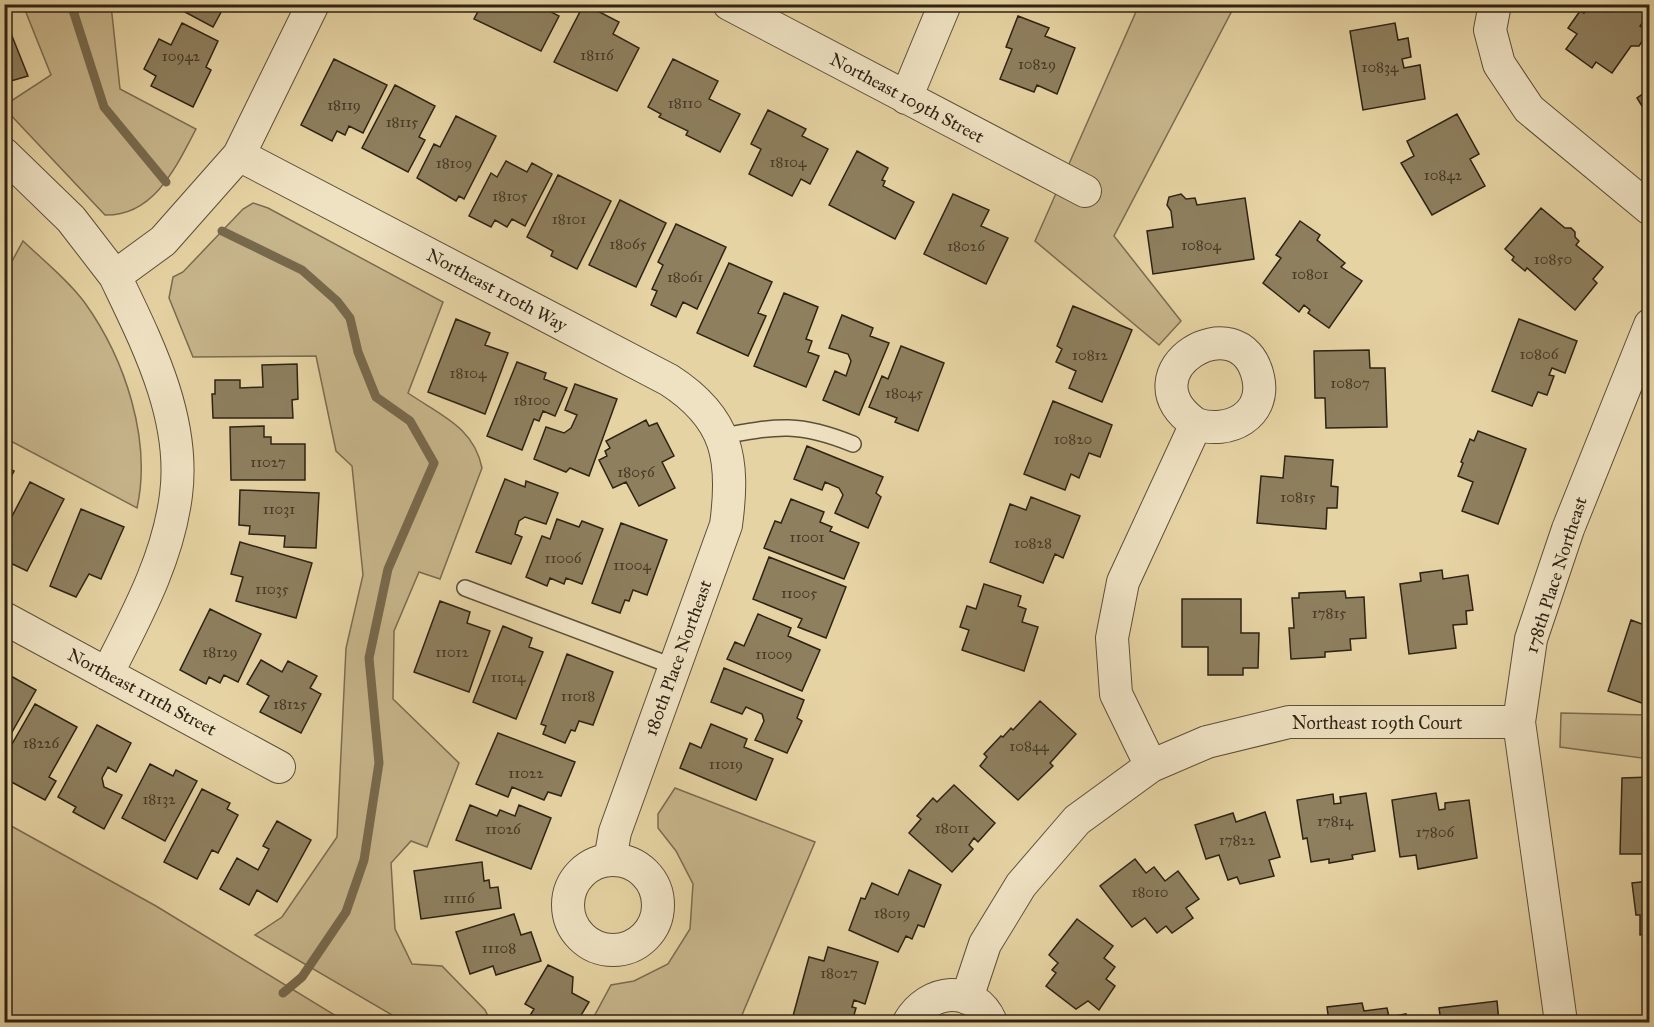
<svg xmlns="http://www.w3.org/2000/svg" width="1654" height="1027" font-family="'IM FELL Great Primer',serif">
  <rect width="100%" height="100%" fill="#e6d3a3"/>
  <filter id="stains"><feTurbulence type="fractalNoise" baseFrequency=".00333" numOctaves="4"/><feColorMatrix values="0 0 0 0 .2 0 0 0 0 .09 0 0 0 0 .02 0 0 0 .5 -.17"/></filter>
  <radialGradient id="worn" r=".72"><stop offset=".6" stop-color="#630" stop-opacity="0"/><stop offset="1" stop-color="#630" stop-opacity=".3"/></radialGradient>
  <path fill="#c7b58b" stroke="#7a6c50" stroke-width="1.5" d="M23,5H111L120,89L196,129C176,167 154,216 105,215L5,109V105L51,75Z
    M1139,5H1235L1114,236L1181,321L1159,345L1035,241Z
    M253,203L268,208L443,302L408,393C440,415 474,427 482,468L440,579L419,572L394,631L393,699L459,763L427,847L411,841L391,863L395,929L412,964L442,966L485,1010L491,1022H404L255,935L282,917L337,837L346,648L363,575L352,466L336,451L316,356L193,357L169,298L173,277L183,272L243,209Z
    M23,241C44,261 68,280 85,303C125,359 152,440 137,508L5,438V274Z
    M1561,713L1649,715V759L1560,747Z
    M675,788L815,842L739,1022H591L611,985L634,981L668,964L690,929L693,884L676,851L658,828V814Z
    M4,822L156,906L346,1022H5Z"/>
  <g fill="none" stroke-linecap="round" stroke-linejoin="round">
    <path stroke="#77694c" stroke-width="9" d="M71,4L104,107L166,182
      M222,231L302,270L337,301L350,318L358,352L376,397L410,421L434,463L388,569L369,658L379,763L364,860L346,912L302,977L283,993
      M258,1020L259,1022"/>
  </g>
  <path fill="#8e7f5e" stroke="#2e2314" stroke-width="1.5" d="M170,4H232L231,8L225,5L213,27Z
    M482,4H536L559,16L541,51L474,19Z
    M584,4L619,22L613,34L639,48L617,91L554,62Z
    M1587,4L1650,5V13L1640,26L1644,29L1645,37L1639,46H1631L1612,73L1596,62L1592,68L1566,49L1577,34L1568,28L1580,11L1584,13L1589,6Z
    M4,16L28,76L4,83Z
    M1018,16L1049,28L1045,36L1075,48L1057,94L1037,85L1034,92L1000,79L1012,49L1006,47Z
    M182,23L218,41L206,67L211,70L193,107L151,86L156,76L144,69L159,39L171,45Z
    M1395,23L1398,40L1408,38L1411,57L1402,59L1404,68L1420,65L1425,99L1363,110L1350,31Z
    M334,59L387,85L363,133L349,126L345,135L337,131L332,141L301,125Z
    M673,59L718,81L709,99L740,114L720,152L686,135L688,131L659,117L661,114L648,107Z
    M395,85L435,106L419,137L425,140L408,172L362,148Z
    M1650,89V119L1637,98Z
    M768,110L806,129L802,136L828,149L810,184L801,179L792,196L749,174L761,149L751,144Z
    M1457,114L1479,154L1470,159L1485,186L1432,215L1401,163L1414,156L1407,141Z
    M456,116L496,136L464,199L459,196L456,201L417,178L434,144L440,147Z
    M857,151L888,168L882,180L885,181L883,186L914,202L895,239L829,205Z
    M506,161L527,172L532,163L552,174L525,226L512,219L507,227L495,220L491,227L469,216L491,173L497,177Z
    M558,175L611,201L577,269L551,256L553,251L527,237Z
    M953,194L989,210L981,226L1008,238L986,284L924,254Z
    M1181,194L1186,199L1195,198L1197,205L1245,198L1254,259L1153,274L1147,231L1173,227L1171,211L1167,205L1169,197Z
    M620,200L666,223L636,287L589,265Z
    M1541,208L1565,228H1571L1575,232V237L1579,241L1576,245L1603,267L1593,279L1597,283L1575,310L1527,268L1525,271L1512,260L1514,257L1505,249Z
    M1300,221L1320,235L1317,240L1345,263L1341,267L1362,281L1329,328L1308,313L1310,310L1304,305L1299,312L1263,283L1281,258L1276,255Z
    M676,224L726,247L697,309L683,302L676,317L651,305L657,291L652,289L663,265L658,262Z
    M729,263L772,282L758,313L766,316L748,356L697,333Z
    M784,293L818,307L806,339L812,341L808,352L819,356L806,387L754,366Z
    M1073,306L1132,330L1102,402L1069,388L1076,371L1056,362L1062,349L1057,346Z
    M842,315L873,328L870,336L889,343L859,415L823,400L835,371L846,376L851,361L848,354L829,348Z
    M456,319L490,333L485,345L508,353L485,414L428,392Z
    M1519,319L1577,341L1565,373L1552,368L1549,375L1554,376L1547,395L1538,392L1532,406L1492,391Z
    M901,346L944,363L918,431L895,422L897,418L869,407L882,376L888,379Z
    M1369,350L1370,368H1385L1387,427L1326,428L1325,398H1315L1314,351Z
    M517,362L546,373L544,379L567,388L555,416L543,411L539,421L534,419L522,450L487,436Z
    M297,364L298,399L292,400L293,418H213L212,394H215V380H240V388L263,387L262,365Z
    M575,384L617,399L589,476L570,468L566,472L534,459L546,427L564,433L571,428L577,415L565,410Z
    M1053,401L1112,425L1100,457L1089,453L1079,478L1071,474L1065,490L1024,474Z
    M646,420L649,426L657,423L674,456L662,462L675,488L639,506L626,482L613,488L599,460L607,456L605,451L610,448L606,441Z
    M264,426V437H271V444H305V480H231L230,427Z
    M1478,431L1526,449L1498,524L1462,511L1473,482L1458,476L1463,463L1461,462L1470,439L1474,441Z
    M807,446L883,477L876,493L881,497L868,528L835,513L843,495L839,488L825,482L822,490L794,479Z
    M1285,456L1333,460L1331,486L1338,487L1337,508H1327L1326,529L1257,523L1261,476L1283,478Z
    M4,466L14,471L4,490Z
    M505,479L525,487L526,481L558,493L546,524L525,517L519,521L515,534L522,537L511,564L476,552Z
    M30,482L64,499L27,571L4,560V517L10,520Z
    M240,490L319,493L316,548L284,547L285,536L249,534L250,526L239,525Z
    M1031,497L1080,516L1063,558L1055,554L1043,583L990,562L1010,504L1026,510Z
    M791,499L824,512L820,522L832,527L830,531L859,543L844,579L764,548L775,521L781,523Z
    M81,509L124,527L101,579L89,574L76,597L50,586Z
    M557,519L579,527L582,521L603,529L582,584L566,578L564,584L550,578L547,586L526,577L542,536L550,539Z
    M621,523L667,540L647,595L633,590L629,601L625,600L620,613L592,603Z
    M240,542L312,563L296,618L236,601L243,577L231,574Z
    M769,557L846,587L826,638L798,627L802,619L753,599Z
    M1442,570L1443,579L1468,575L1473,610L1466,611L1467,624L1453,625L1456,648L1409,654L1400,584L1421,581L1420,573Z
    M984,584L1021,596L1018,606L1026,609L1022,622L1038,627L1024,671L962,650L969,630L960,627L967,606L976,609Z
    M1345,591L1346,598L1364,597L1366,638L1350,639L1351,650L1325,652V657L1291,659L1289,628H1294L1292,598H1299V593Z
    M1182,599H1241V633H1259L1258,668H1243V675H1208V647H1182Z
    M440,601L470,612L467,623L490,631L469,692L414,672Z
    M210,609L261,634L238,682L224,675L220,683L209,677L206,684L180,670Z
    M758,614L791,628L788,636L820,650L802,691L727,659L735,642L744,646Z
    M1631,620L1650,627V706L1608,691Z
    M503,626L532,638L529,647L543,652L516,719L473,702Z
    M567,654L613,672L593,725L579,721L575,731L571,730L565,743L543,734L546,726L541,724Z
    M261,660L282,672L288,661L317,676L310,688L321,694L301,733L260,712L269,696L247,684Z
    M724,668L804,700L797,718L802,721L787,753L755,740L764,721L762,714L746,707L742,714L711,702Z
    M9,675L36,690L4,746V683Z
    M1040,701L1076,734L1050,763L1053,766L1018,800L980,766L987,757L984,754L1001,736L1003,737L1011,728L1013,730Z
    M35,704L77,727L49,777L56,781L45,800L4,778V758Z
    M711,724L747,739L744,747L773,759L756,800L680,768L690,743L701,748Z
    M97,725L131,743L116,772L108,767L102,778L104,787L122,795L104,829L73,812L76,807L58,797Z
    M498,733L575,762L561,796L548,792L544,800L512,787L508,797L476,784Z
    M150,764L173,776L176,770L197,781L165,841L122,818Z
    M1650,777V854H1620L1622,778Z
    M954,785L995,823L978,842L974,838L969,845L973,849L952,872L909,833L921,819L917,816L933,798L937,802Z
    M202,789L230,803L227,809L238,815L218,853L212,850L197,879L164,862Z
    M1366,793L1375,851L1352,855L1353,859L1329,863V859L1311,862L1307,838L1303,839L1297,800L1333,794L1334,804L1341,803L1340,797Z
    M1436,793L1439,810L1445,809V803L1469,800L1477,858L1418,869L1416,855L1400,857L1392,800Z
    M470,805L497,816L500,810L515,816L519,805L551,818L531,869L456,840Z
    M1265,812L1280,857L1269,860L1274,876L1240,884L1237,877L1228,880L1219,855L1206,859L1195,825L1233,813L1236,822Z
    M277,821L311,840L277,902L257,890L249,905L220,889L237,858L258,870L269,849L263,846Z
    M1135,859L1146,873L1154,867L1165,881L1178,871L1199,899L1186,908L1193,918L1172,933L1166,926L1157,933L1145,918L1132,927L1100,886Z
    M482,862L484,881L489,880L490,888L498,887L501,908L421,919L414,871Z
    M909,870L941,885L924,927L918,925L912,939L906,936L898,952L849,930L861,898L865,899L872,883L898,895Z
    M1650,881V934L1640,935V915H1636L1632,883Z
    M514,914L521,935L531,932L541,961L496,975L493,966L470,974L456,932Z
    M1077,919L1113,946L1104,958L1115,967L1106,979L1115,986L1099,1010L1088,1001L1076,1009L1046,986L1056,973L1052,970L1058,963L1049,955Z
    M828,947L878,962L865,1004L854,1000L852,1007L856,1008L852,1022H816L793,1016L809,957L824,961Z
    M548,965L573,977L572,993L589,1002L577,1022H526L534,1009L525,1004Z
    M1497,1001L1499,1022H1441L1439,1008Z
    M1362,1003L1364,1011L1387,1008L1389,1017L1406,1014L1407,1022H1329L1327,1007Z"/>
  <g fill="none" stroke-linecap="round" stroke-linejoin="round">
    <defs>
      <path id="lane" d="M722,436C778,426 799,422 853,444
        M465,588L675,667"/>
      <path id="street" d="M729,4L1085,191
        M1495,4L1490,30L1499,64L1529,109L1650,209
        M906,98L945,4
        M4,154L71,219L115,276
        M239,155L669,380C728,418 735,459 726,525L615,832L610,860
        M4,618L279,767
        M107,674C136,617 168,559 176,495C186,418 147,343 115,276L163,241L239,155L313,4
        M1151,766L1116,694L1112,638L1123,582L1196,424C1228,435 1267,416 1258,377C1240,300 1121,372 1196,424
        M568 905a45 45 0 1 1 90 0a45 45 0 1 1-90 0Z
        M967,998L985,944L1021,885L1077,820L1151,766L1207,742L1289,722H1519
        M909,1022C928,989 974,983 991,1022
        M1561,1022L1519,722L1531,639L1568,529L1650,325"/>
    </defs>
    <use href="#lane" stroke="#5c4f38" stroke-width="18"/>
    <use href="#street" stroke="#5c4f38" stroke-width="34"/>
    <use href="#lane" stroke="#efe2c3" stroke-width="15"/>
    <use href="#street" stroke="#efe2c3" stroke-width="32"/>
  </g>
  <g text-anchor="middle" stroke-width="5" stroke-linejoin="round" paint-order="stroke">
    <g font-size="15" fill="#463a26">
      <text x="597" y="60">18116</text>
      <text x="181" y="61">10942</text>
      <text x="1037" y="69">10829</text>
      <text x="1380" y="72">10834</text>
      <text x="685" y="108">18110</text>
      <text x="344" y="110">18119</text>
      <text x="402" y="127">18115</text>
      <text x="788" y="167">18104</text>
      <text x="454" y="168">18109</text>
      <text x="1443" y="180">10842</text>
      <text x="510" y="201">18105</text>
      <text x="569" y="224">18101</text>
      <text x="628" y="249">18065</text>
      <text x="1201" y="250">10804</text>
      <text x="966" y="251">18026</text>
      <text x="1553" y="264">10850</text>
      <text x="1310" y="279">10801</text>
      <text x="685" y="282">18061</text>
      <text x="1539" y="359">10806</text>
      <text x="1090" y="360">10812</text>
      <text x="468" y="378">18104</text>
      <text x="1350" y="388">10807</text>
      <text x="904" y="398">18045</text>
      <text x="532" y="405">18100</text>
      <text x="1073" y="444">10820</text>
      <text x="268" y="467">11027</text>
      <text x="636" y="477">18056</text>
      <text x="1298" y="502">10815</text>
      <text x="279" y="514">11031</text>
      <text x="807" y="542">11001</text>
      <text x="1033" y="548">10828</text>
      <text x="563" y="563">11006</text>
      <text x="632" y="570">11004</text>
      <text x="272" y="594">11035</text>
      <text x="799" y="598">11005</text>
      <text x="1329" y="618">17815</text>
      <text x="220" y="657">18129</text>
      <text x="452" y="657">11012</text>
      <text x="774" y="659">11009</text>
      <text x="508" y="682">11014</text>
      <text x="578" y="701">11018</text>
      <text x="290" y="709">18125</text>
      <text x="41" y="748">18226</text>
      <text x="1029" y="751">10844</text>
      <text x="726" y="769">11019</text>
      <text x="526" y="778">11022</text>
      <text x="159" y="804">18132</text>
      <text x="1335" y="826">17814</text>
      <text x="952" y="833">18011</text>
      <text x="503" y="834">11026</text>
      <text x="1435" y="837">17806</text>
      <text x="1237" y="845">17822</text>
      <text x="1150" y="897">18010</text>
      <text x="459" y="903">11116</text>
      <text x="892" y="918">18019</text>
      <text x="499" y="953">11108</text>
      <text x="839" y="978">18027</text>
    </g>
    <g font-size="18" fill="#2e2314" stroke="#efe2c3">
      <text transform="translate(907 98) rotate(28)" y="6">Northeast 109th Street</text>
      <text transform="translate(497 290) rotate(28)" y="6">Northeast 110th Way</text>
      <text transform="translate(1556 575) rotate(-72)" y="6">178th Place Northeast</text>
      <text transform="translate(678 658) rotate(-70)" y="6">180th Place Northeast</text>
      <text transform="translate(142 692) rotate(28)" y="6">Northeast 111th Street</text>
      <text x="1377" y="729">Northeast 109th Court</text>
    </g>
  </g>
  <rect width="1654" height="1027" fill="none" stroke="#e6d3a3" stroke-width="24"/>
  <rect x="6" y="6" width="1642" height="1015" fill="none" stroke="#2e2314" stroke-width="3"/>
  <rect x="12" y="12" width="1630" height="1003" fill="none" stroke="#2e2314" stroke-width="1.5"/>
  <rect width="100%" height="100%" filter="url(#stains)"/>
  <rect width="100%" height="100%" fill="url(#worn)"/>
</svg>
